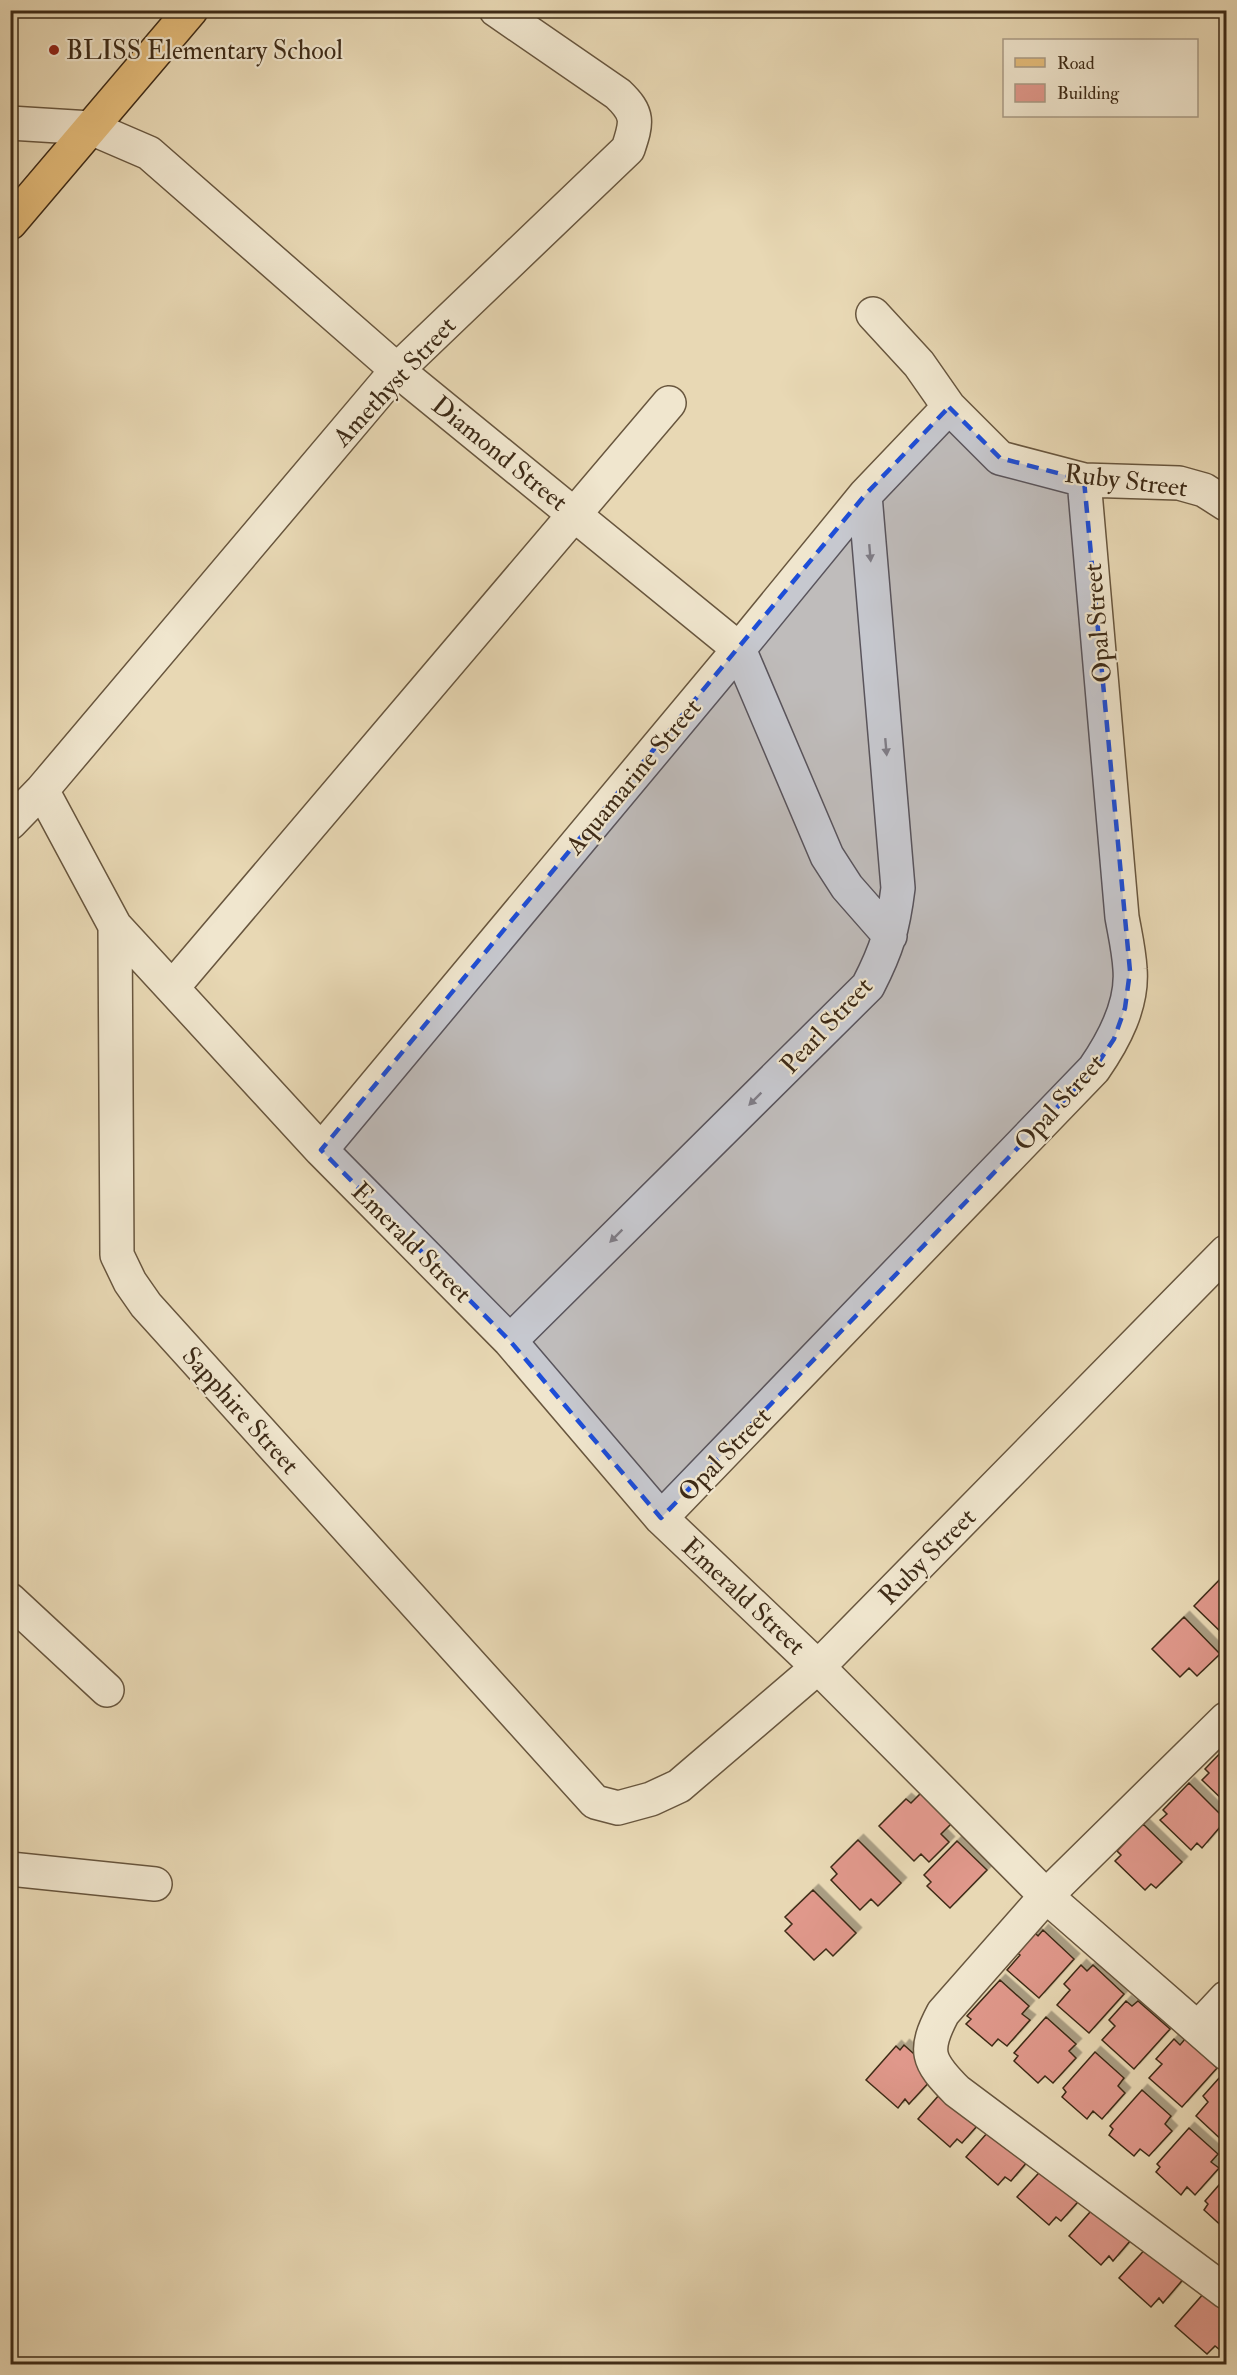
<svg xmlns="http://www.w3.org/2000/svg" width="1237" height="2375" font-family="'IM FELL Double Pica',serif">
  <defs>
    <filter id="shadow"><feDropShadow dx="5.5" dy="-5.5" stdDeviation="0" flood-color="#0004"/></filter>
  </defs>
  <rect width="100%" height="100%" fill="#e8d8b4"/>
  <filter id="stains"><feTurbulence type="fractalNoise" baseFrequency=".00333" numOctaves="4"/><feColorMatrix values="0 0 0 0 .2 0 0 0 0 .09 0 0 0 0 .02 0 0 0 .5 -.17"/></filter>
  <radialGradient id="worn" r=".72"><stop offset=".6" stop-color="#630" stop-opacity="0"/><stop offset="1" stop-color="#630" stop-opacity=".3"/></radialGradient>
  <path fill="#e0988b" stroke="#3e2b17" stroke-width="1.5" filter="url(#shadow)" d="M1226,1573V1632L1223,1634L1194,1606Z
    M1184,1617L1220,1654L1197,1676L1189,1668L1180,1677L1152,1649Z
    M1226,1747V1803L1202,1780L1209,1773L1205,1769Z
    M1189,1783L1226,1820L1202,1848L1197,1843L1191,1850L1160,1820L1167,1814L1163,1810Z
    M923,1791L953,1822L941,1834L949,1842L929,1862L921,1854L914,1861L879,1826L906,1799L911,1803Z
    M1143,1824L1182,1862L1156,1888L1151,1884L1145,1890L1115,1861L1121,1855L1117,1851Z
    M858,1840L901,1883L878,1906L871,1899L860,1910L831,1880L837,1874L831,1867Z
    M957,1841L987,1870L950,1908L927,1886L931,1882L924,1875Z
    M813,1890L856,1933L833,1956L826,1949L814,1960L785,1931L792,1924L785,1917Z
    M1032,1930L1038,1936L1043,1930L1074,1959L1039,1998L1007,1970L1020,1955L1014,1950Z
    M1081,1965L1087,1971L1093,1965L1124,1994L1089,2033L1057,2005L1070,1990L1064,1984Z
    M1000,1980L1029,2006L1022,2014L1030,2020L1007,2046L998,2039L992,2046L966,2024L971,2019L967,2016Z
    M1126,2001L1132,2006L1138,2001L1170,2029L1134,2069L1102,2040L1115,2026L1109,2020Z
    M1046,2017L1076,2044L1069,2051L1076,2058L1053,2083L1045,2076L1038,2083L1014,2061L1018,2056L1014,2053Z
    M1174,2039L1180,2045L1185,2039L1217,2068L1182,2107L1149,2078L1162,2064L1156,2059Z
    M904,2045L923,2062L933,2078L909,2104L905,2099L898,2108L866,2080L896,2046L900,2050Z
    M1095,2052L1124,2078L1118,2086L1125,2093L1102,2119L1093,2111L1087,2119L1062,2097L1066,2092L1063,2088Z
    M1220,2077L1226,2082V2144L1196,2116L1208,2102L1203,2096Z
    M947,2086L985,2117L962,2143L957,2139L950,2147L918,2119Z
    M1142,2090L1171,2116L1165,2124L1172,2131L1149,2156L1140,2149L1134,2156L1109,2135L1113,2129L1110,2126Z
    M996,2123L1033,2155L1011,2181L1005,2177L998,2185L966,2157Z
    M1189,2128L1218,2154L1211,2162L1219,2168L1195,2195L1187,2187L1181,2195L1156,2172L1160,2167L1157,2164Z
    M1047,2164L1084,2195L1061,2221L1056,2217L1049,2225L1017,2197Z
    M1226,2177V2230L1204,2210L1208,2204L1205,2201Z
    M1098,2203L1136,2234L1113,2261L1109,2256L1101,2265L1069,2236Z
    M1149,2245L1186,2276L1163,2303L1159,2298L1151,2307L1119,2278Z
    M1205,2292L1226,2302V2342L1220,2350L1215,2346L1207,2354L1175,2326Z"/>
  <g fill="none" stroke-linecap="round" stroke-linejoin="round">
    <defs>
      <path id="minor" d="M10,123L91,128L149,153L397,370L739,649L827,856L847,887L890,936
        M873,314L919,364L949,407L1000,458L1084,480L1179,483L1204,490L1226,504
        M42,790L115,926L321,1150L510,1341L661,1518L818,1667L1046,1896L1226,2053
        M10,823L42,790L397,370L628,149C637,122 639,114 618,94L496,10
        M115,926L117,1255L130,1282L146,1305L595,1802L618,1808L651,1799L679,1786L818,1667L1226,1252
        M172,988L669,403
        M321,1150L739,649L865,495L949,407
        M510,1341L868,986C887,949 893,929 898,888L865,495
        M661,1518L1094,1069C1114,1040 1133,1005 1130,969C1129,951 1125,934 1122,917L1084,480
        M10,1600L107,1690
        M1226,1719L1046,1896L943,2013C923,2051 927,2061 957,2091L1226,2292
        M10,1869L155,1884
        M1198,2028L1226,1998"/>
      <path id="major" d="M10,223L191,10"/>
    </defs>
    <use href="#minor" stroke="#68563e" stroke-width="36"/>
    <use href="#major" stroke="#3e2b17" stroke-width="36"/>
    <use href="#minor" stroke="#f0e6ce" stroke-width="33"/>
    <use href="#major" stroke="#e4bc7a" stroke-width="33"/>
  </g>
  <defs><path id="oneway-solid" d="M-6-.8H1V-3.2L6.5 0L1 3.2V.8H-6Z" transform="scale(1.5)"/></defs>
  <g fill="#978872">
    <use href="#oneway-solid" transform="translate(870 553) rotate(85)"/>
    <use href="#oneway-solid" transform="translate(886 747) rotate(85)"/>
    <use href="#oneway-solid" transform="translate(755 1099) rotate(135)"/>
    <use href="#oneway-solid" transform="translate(616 1236) rotate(135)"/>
  </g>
  <path fill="#1d4ed8" fill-opacity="0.2" stroke="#1d4ed8" stroke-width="4.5" stroke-dasharray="12 8" stroke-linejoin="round" d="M949,407L1000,458L1084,480L1130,971L1125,1008L1114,1039L1094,1069L661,1518L510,1341L321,1150L865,495Z"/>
  <circle fill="#8f2418" stroke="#f0e6ce" stroke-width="2" cx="54" cy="50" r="6"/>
  <g text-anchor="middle" stroke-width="4.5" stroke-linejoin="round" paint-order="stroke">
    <g font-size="26" fill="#3e2b17" stroke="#f0e6ce" text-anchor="start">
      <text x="66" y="59">BLISS Elementary School</text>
    </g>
    <g font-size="26" fill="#3e2b17" stroke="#f0e6ce">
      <text transform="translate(394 381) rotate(-47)" y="9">Amethyst Street</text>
      <text transform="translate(500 453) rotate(39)" y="9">Diamond Street</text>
      <text transform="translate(1126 480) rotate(7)" y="9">Ruby Street</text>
      <text transform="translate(1097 623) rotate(-95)" y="9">Opal Street</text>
      <text transform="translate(633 776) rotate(-50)" y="9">Aquamarine Street</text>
      <text transform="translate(826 1025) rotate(-47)" y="9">Pearl Street</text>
      <text transform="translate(1059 1102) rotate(-48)" y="9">Opal Street</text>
      <text transform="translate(412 1242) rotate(45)" y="9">Emerald Street</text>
      <text transform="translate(241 1410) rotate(48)" y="9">Sapphire Street</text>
      <text transform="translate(724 1454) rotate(-46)" y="9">Opal Street</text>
      <text transform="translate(927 1556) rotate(-45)" y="9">Ruby Street</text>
      <text transform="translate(744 1596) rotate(43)" y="9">Emerald Street</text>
    </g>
  </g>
  <rect width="1237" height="2375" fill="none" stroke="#e8d8b4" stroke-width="36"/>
  <rect x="12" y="12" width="1213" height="2351" fill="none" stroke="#3e2b17" stroke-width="3"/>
  <rect x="18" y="18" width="1201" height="2339" fill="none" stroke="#3e2b17" stroke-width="1.5"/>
  <rect x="1003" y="39" width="195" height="78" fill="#f0e6ce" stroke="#a99b85" stroke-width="1.5"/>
  <rect x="1015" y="58" width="30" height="9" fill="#e4bc7a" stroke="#a99b85" stroke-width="1.5"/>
  <text x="1057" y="69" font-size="18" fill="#3e2b17">Road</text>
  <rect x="1015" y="84" width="30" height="18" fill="#e0988b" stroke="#a99b85" stroke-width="1.5"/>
  <text x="1057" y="99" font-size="18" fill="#3e2b17">Building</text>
  <rect width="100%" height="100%" filter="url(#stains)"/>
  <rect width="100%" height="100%" fill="url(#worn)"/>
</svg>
